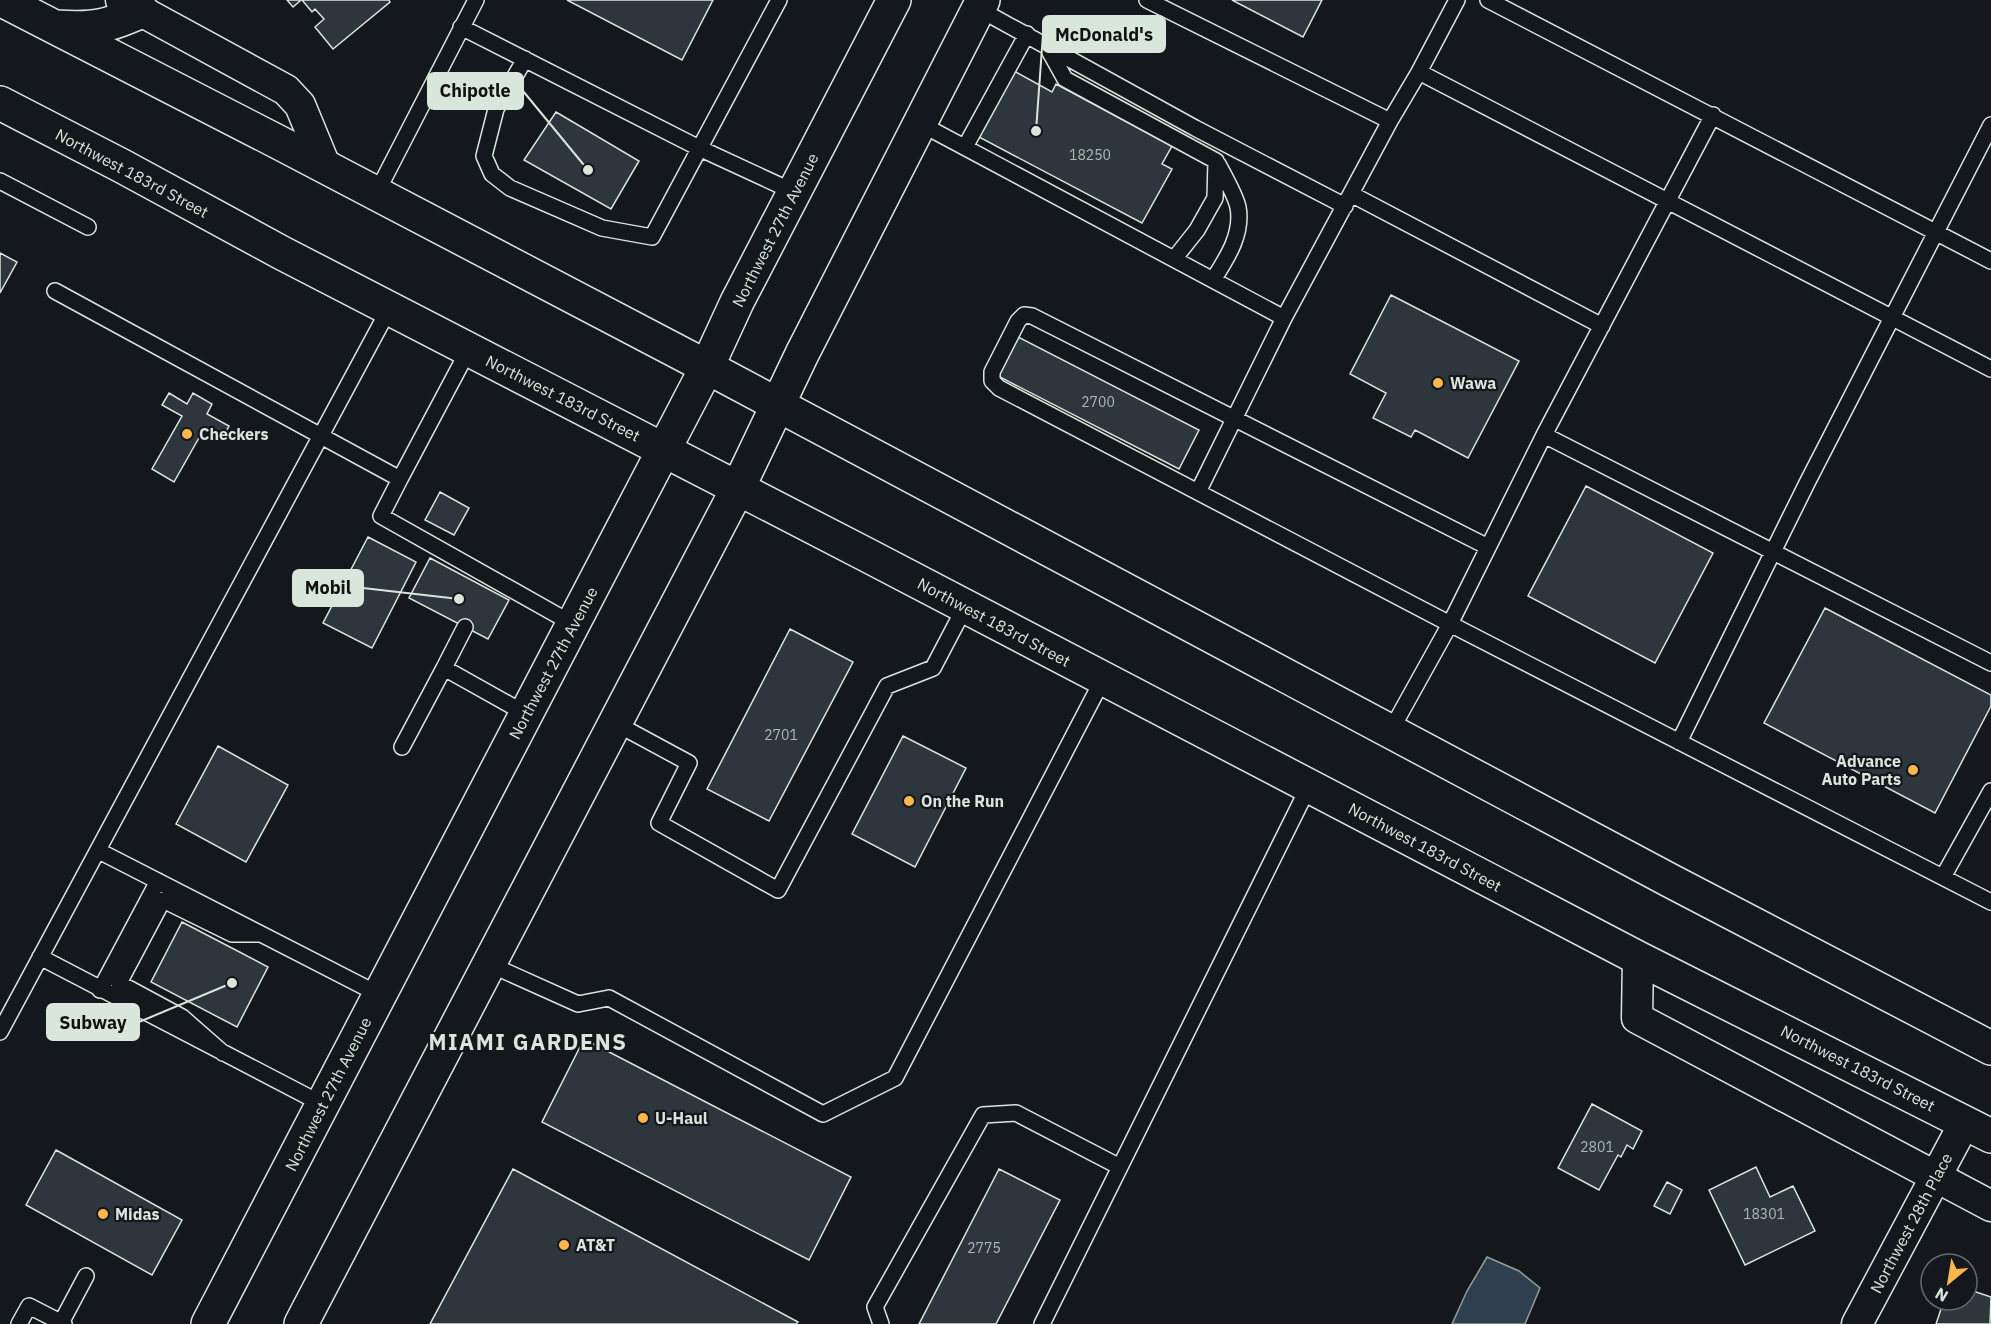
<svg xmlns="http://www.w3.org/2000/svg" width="1991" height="1324" font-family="'IBM Plex Sans',sans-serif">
  <rect width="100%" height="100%" fill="#14181c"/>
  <path fill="#2f3f4d" stroke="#939e99" stroke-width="1.5" d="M1487,1257L1519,1271L1540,1288L1525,1324H1452L1467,1291Z"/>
  <path fill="#2c363c" stroke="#d8e6dc" stroke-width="1.5" d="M287,0H301L293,7Z
    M302,0H389L390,2L333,49L315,27L324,19L315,9L312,12Z
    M567,0H713L682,60Z
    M1232,0H1322L1303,37Z
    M1014,71L1052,92L1056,84L1172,146L1162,164L1172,169L1142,223L979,137Z
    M556,112L639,161L611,209L524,160Z
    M0,253L17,262L0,293Z
    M1391,295L1519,361L1468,458L1415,430L1411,437L1373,418L1386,393L1350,374Z
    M1016,336L1199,430L1179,469L996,375Z
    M169,393L187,404L193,393L212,404L207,414L229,426L222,439L204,429L174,482L152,469L182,416L162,405Z
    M1586,486L1713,553L1655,663L1528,596Z
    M440,492L469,508L454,535L425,520Z
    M368,537L416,562L372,648L323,623Z
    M430,558L509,600L488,639L409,598Z
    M1825,608L1991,695V706L1935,813L1764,723Z
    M790,629L853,662L769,821L707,789Z
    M903,736L966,768L915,867L852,834Z
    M218,746L288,785L246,862L176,824Z
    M182,922L268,967L237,1027L151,982Z
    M584,1039L851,1177L809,1260L542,1122Z
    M1592,1104L1642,1131L1633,1149L1627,1145L1621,1157L1618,1155L1599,1190L1558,1168Z
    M56,1150L182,1220L152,1275L26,1205Z
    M1756,1167L1770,1197L1793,1186L1815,1231L1745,1265L1709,1190Z
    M513,1169L798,1322L796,1324H430Z
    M999,1169L1060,1200L996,1324H919Z
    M1667,1182L1682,1190L1670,1214L1654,1206Z
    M1967,1289L1991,1297L1990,1324H1936L1944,1300H1967Z"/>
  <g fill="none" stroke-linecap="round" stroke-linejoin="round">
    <defs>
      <path id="lane" d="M1147,0L1390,121
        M1488,0L1991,261
        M979,9L1195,128L1345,206
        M461,27L699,148L794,192
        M1046,45L1065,79L1216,161L1215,198L1197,230L1174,259
        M525,59L496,109L484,156L492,174L510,188L602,228L652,237L779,0
        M1419,72L1991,369
        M921,124L1284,318
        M965,147L1027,34
        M0,181L88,227
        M376,194L476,0
        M1351,194L1602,326
        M1213,280C1227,258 1243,234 1238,207C1235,194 1224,176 1218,164
        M55,291L400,479L469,349
        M1544,435L1991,663
        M400,479L381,516L573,624
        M1198,492L1284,318L1390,121L1419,72L1457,0
        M1488,547L1032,316L1024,315L1018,321L992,372V381L999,388L1450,624L1991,902
        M444,668L465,627
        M615,723L689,763L659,823L778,890L887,686L933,668L965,607
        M1390,732L1450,624L1544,435L1713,115
        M1679,742L1807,483L1991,125
        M402,747L444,668L526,714
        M99,851L380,995
        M1943,877L1991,791
        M40,957L322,1104
        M489,964L578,1004L609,998L823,1114L895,1078L1103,679
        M100,990L158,881
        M0,1032L389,309
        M223,1053L182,1017L119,983L163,900L232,934H260
        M61,1323L86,1276
        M19,1324L29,1306L64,1324
        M881,1324L875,1307L983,1115L1016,1113L1120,1167
        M1042,1324L1309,786"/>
      <path id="street" d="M121,0L286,90L300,105L326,168
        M1638,958L1637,1018L1991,1206
        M1857,1324L1965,1122"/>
      <path id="primary" d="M2,0L280,143L707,367L1671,881L1991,1048
        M57,27C95,30 108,26 142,11
        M0,103L122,166L282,253L867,555L1638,958L1991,1136
        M208,1324L707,367L737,302L894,0
        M301,1324L738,488L802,354L983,0"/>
    </defs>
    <use href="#lane" stroke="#d8e6dc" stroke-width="18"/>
    <use href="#street" stroke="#d8e6dc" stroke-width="33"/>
    <use href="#primary" stroke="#d8e6dc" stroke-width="36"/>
    <use href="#lane" stroke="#14181c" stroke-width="15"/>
    <use href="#street" stroke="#14181c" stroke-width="30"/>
    <use href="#primary" stroke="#14181c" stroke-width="33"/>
  </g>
  <g fill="#ffb74d" stroke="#14181c" stroke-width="2">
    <circle cx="1438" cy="383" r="6"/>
    <circle cx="187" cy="434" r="6"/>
    <circle cx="1913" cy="770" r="6"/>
    <circle cx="909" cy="801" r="6"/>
    <circle cx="643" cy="1118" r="6"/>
    <circle cx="103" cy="1214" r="6"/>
    <circle cx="564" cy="1245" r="6"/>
  </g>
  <g text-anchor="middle" stroke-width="4.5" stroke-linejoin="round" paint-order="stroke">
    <g font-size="14" fill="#adbab4">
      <text x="1090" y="160">18250</text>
      <text x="1098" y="407">2700</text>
      <text x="781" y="740">2701</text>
      <text x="1597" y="1152">2801</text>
      <text x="1764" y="1219">18301</text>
      <text x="984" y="1253">2775</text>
    </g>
    <g font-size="16" fill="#d8e6dc" stroke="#14181c">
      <text transform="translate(132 173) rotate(28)" y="6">Northwest 183rd Street</text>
      <text transform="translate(775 230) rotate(-63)" y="6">Northwest 27th Avenue</text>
      <text transform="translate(563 398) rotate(27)" y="6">Northwest 183rd Street</text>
      <text transform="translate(994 622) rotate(28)" y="6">Northwest 183rd Street</text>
      <text transform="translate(553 663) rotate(-62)" y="6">Northwest 27th Avenue</text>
      <text transform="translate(1425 847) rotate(28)" y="6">Northwest 183rd Street</text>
      <text transform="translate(1858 1068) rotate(27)" y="6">Northwest 183rd Street</text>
      <text transform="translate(328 1094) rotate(-63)" y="6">Northwest 27th Avenue</text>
      <text transform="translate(1911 1223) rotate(-62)" y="6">Northwest 28th Place</text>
    </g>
    <g font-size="16" font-weight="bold" fill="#d8e6dc" stroke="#14181c" text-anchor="start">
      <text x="1450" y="389">Wawa</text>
      <text x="199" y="440">Checkers</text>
      <text x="1901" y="767" text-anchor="end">Advance<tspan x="1901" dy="18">Auto Parts</tspan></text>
      <text x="921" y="807">On the Run</text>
      <text x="655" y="1124">U-Haul</text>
      <text x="115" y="1220">Midas</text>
      <text x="576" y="1251">AT&amp;T</text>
    </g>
    <g font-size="22" font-weight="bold" letter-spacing="1.5" fill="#d8e6dc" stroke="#14181c">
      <text x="528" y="1050">MIAMI GARDENS</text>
    </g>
  </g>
  <path fill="none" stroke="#d8e6dc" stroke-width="2" d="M1036 131L1043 34M588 170L523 91M459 599L363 588M232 983L139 1022"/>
  <g fill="#d8e6dc" stroke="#14181c" stroke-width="2">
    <circle cx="1036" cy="131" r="6"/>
    <circle cx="588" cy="170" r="6"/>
    <circle cx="459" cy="599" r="6"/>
    <circle cx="232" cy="983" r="6"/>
  </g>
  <g fill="#d8e6dc" stroke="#d8e6dc" stroke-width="2">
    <rect x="1043" y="16" width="122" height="36" rx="6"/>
    <rect x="428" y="73" width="95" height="36" rx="6"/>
    <rect x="293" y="570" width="70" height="36" rx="6"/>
    <rect x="47" y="1004" width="92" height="36" rx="6"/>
  </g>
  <g font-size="18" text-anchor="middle" font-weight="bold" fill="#111">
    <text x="1104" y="41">McDonald's</text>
    <text x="475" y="97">Chipotle</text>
    <text x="328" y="594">Mobil</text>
    <text x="93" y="1029">Subway</text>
  </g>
  <g transform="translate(1949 1282) rotate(210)"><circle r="28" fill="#14181c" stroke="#626a69" stroke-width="1.5"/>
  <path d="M0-4.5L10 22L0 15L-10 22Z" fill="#ffb74d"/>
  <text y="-9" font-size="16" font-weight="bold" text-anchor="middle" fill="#d8e6dc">N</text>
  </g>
</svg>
